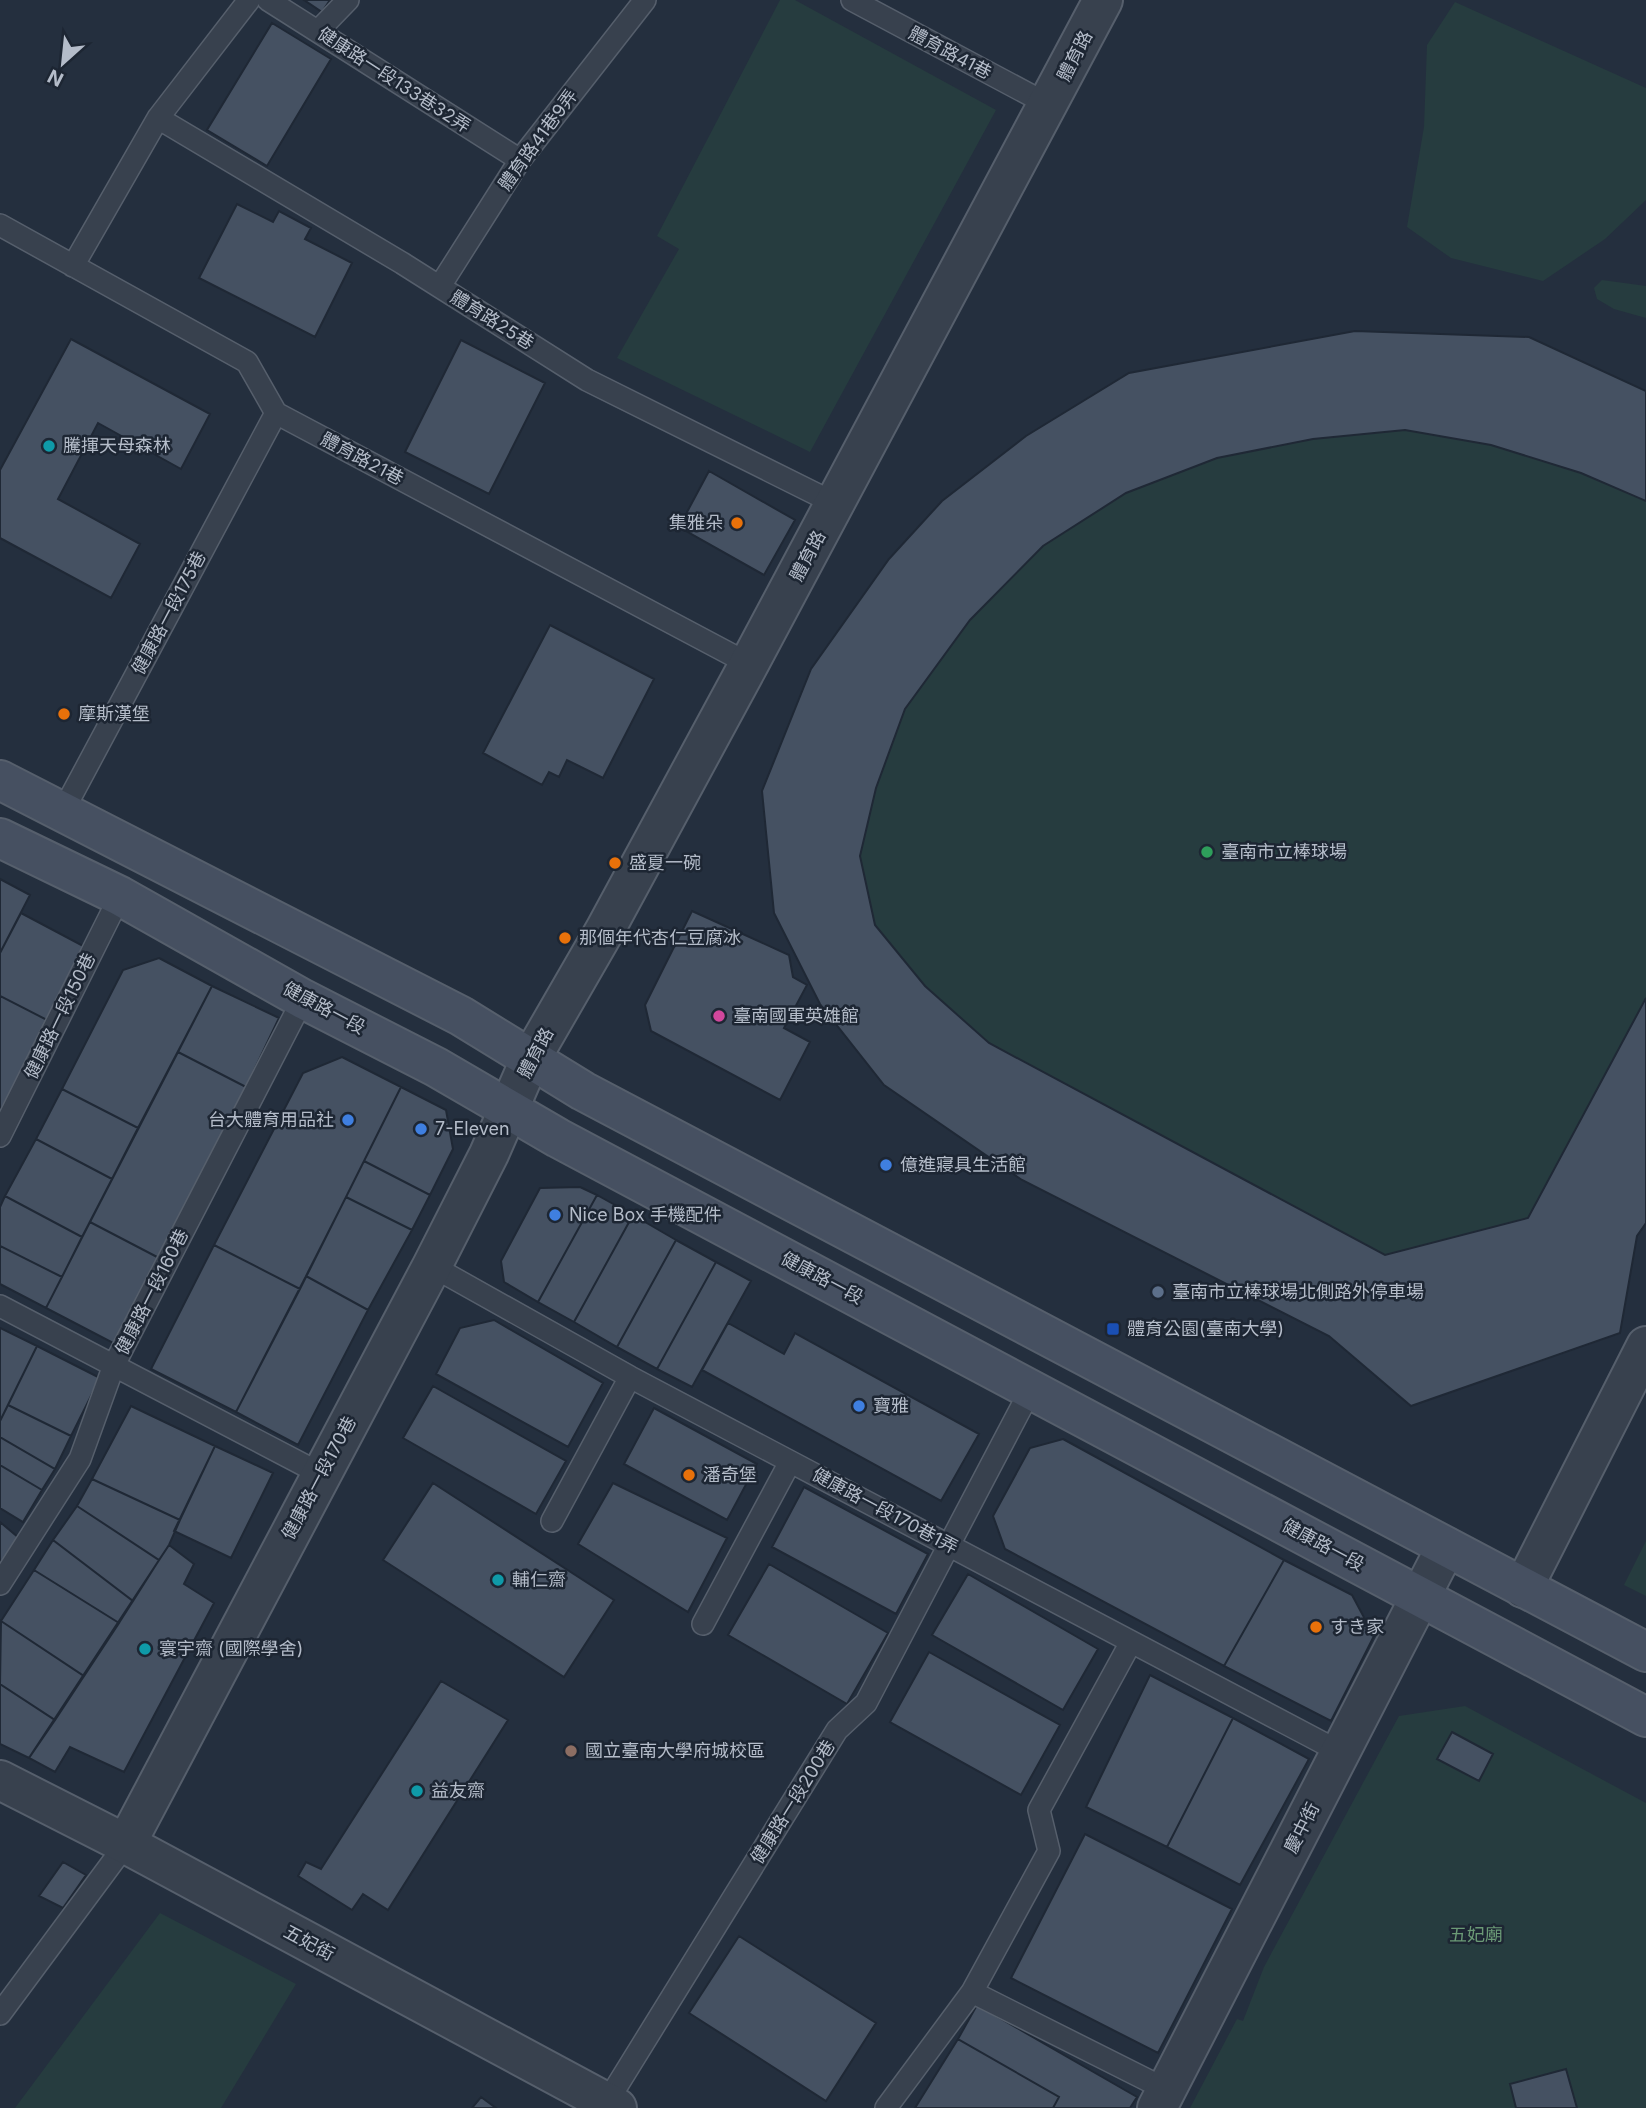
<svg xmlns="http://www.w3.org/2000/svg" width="1646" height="2108" font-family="Inter,'Noto Sans TC','Noto Sans JP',sans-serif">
  <rect width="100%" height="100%" fill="#242f3e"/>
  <path fill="#263c3f" d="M780,0H795L996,110L810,452L617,358L679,249L657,236Z
    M1455,2L1646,88V200L1605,239L1543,281L1451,258L1407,227L1424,127L1427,45Z
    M1602,280L1646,286V318L1614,309L1597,299L1594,288Z
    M1355,331L1529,337L1646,391V1223L1637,1236L1620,1333L1411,1406L1328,1336L1022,1180L762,791L811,669L889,559L942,501L1026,436L1129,373Z
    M1646,1541V1596L1624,1585Z
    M1465,1706L1646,1803V2108H1190L1237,2019L1243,2021L1264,1967L1399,1716Z
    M160,1913L296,1984L221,2108H15Z"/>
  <path fill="#455162" stroke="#1f2835" stroke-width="2" d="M304,0H330L322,12Z
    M272,23L331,59L267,166L207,130Z
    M237,204L273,222L279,211L311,228L305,239L352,263L315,337L199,278Z
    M1355,331L1529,337L1646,391V501L1581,473L1491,445L1405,430L1313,439L1217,458L1126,493L1043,546L970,620L905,709L876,788L860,856L875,925L925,986L989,1043L1385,1255L1528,1218L1646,998V1223L1637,1236L1620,1333L1411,1406L1329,1336L1022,1180L884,1085L820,1004L774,913L762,791L811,669L889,559L942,501L1026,436L1129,373Z
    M71,339L210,414L181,469L98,423L58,499L140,544L111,598L0,538V470Z
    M461,340L545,383L489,494L405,452Z
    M709,471L795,520L764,575L679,527Z
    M550,625L654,679L603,778L567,760L559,777L549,772L542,785L483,753Z
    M0,879L30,895L0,953Z
    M692,911L789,955L793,977L807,985L784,1028L810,1042L780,1100L651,1031L645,1005Z
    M21,913L87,948L49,1021L0,996V953Z
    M159,958L212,986L138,1128L62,1089L123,970Z
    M212,986L279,1018L246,1087L178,1052Z
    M0,996L49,1021L0,1112Z
    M178,1052L246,1087L159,1258L90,1222Z
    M342,1057L401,1087L300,1289L214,1245L303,1073Z
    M401,1087L446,1110L453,1149L430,1195L364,1161Z
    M62,1089L138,1128L112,1179L36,1139Z
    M36,1139L112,1179L82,1237L5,1196Z
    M364,1161L430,1195L412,1230L346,1197Z
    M580,1187L597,1195L538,1302L504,1282L501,1261L540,1188Z
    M597,1195L633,1215L574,1322L538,1302Z
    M5,1196L82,1237L62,1277L0,1246V1207Z
    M346,1197L412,1230L368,1310L306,1276Z
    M633,1215L676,1240L617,1347L574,1322Z
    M90,1222L159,1258L115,1344L46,1308Z
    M676,1240L716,1262L657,1369L617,1347Z
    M214,1245L300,1289L236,1412L151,1369Z
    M0,1246L62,1277L46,1308L0,1284Z
    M716,1262L751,1281L692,1387L657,1369Z
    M306,1276L368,1310L298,1445L236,1412Z
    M494,1320L603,1383L568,1447L436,1374L460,1328Z
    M728,1323L784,1354L795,1333L979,1434L941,1501L702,1370Z
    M0,1328L37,1346L0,1421Z
    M37,1346L100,1378L71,1436L8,1405Z
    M433,1386L566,1461L536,1514L403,1438Z
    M8,1405L71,1436L55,1469L0,1437V1421Z
    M131,1406L215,1446L180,1520L92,1479Z
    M654,1408L757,1464L727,1520L624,1464Z
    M0,1437L55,1469L42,1490L0,1465Z
    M1063,1439L1284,1560L1224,1666L1005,1549L993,1516L1030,1448Z
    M215,1446L273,1473L231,1558L174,1531Z
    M0,1465L42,1490L23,1522L0,1508Z
    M92,1479L180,1520L169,1545L159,1560L77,1506Z
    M433,1483L614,1600L564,1677L383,1560Z
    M613,1483L727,1538L688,1612L578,1544Z
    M804,1487L928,1554L896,1614L772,1547Z
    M77,1506L159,1560L133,1601L53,1540Z
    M0,1522L19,1538L0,1568Z
    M53,1540L133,1601L119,1623L34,1570Z
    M169,1545L194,1564L184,1584L214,1603L124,1772L70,1747L55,1772L29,1758Z
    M1284,1560L1352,1595L1374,1636L1331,1721L1224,1666Z
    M769,1564L888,1633L847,1704L728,1635Z
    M34,1570L119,1623L84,1676L1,1621Z
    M968,1574L1098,1649L1063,1710L932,1635Z
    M1,1621L84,1676L55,1720L0,1684Z
    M929,1652L1060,1725L1021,1795L890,1722Z
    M1150,1675L1233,1718L1167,1847L1086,1807Z
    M441,1681L508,1720L388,1910L363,1894L352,1910L298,1876L306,1862L321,1869Z
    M0,1684L55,1720L29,1758L0,1744Z
    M1233,1718L1309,1759L1240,1885L1167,1847Z
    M1452,1732L1493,1754L1479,1781L1437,1759Z
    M1085,1834L1232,1909L1158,2053L1011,1978Z
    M63,1862L86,1875L63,1908L39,1896Z
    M739,1936L876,2023L826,2101L689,2013Z
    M977,2005L1137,2097L1130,2108H1053L1059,2097L958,2039Z
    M958,2039L1059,2097L1053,2108H915Z
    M1566,2069L1577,2108H1516L1510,2084Z
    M481,2097L496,2108H472Z"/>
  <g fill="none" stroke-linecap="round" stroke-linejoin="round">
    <defs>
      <path id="lane" d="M268,0L520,160
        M852,0L1049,105
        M318,31L348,0
        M158,118L402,263L587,380L836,504
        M0,225L247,362L276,413L749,664
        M73,266L158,118L249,0
        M440,286L520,160L645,0
        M62,813L276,413
        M0,1136L120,896
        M432,1266L630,1377L1340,1752
        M0,1306L321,1474
        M552,1521L630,1377
        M0,1584L80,1459L114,1365L303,999
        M703,1624L790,1462
        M972,1992L1167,2090
        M0,2014L126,1844
        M607,2102L837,1730L866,1703L1031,1389
        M886,2108L972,1992L1049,1851L1039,1810L1131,1642"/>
      <path id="street" d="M1523,1588L1646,1346
        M0,1780L126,1844L617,2108
        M126,1844L432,1266L489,1154L530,1060L605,930L749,664L1103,0
        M1157,2108L1446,1547"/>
      <path id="secondary" d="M0,780L461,1016L583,1091L1646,1652
        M0,838L120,896L303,999L436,1067L558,1138L1646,1717"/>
    </defs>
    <use href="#lane" stroke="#565f6c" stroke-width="24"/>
    <use href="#street" stroke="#565f6c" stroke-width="42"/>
    <use href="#secondary" stroke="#565f6c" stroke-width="42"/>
    <use href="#lane" stroke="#38414e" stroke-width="21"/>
    <use href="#street" stroke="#38414e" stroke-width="38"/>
    <use href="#secondary" stroke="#465061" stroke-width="38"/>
  </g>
  <g fill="#0f9aa8" stroke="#1d2633" stroke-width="2.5">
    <circle cx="49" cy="446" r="7"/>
    <circle cx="498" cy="1580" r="7"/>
    <circle cx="145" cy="1649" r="7"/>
    <circle cx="417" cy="1791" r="7"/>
  </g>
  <g fill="#e8710a" stroke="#1d2633" stroke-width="2.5">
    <circle cx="737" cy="523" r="7"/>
    <circle cx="64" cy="714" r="7"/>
    <circle cx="615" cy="863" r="7"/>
    <circle cx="565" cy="938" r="7"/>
    <circle cx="689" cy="1475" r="7"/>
    <circle cx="1316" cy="1627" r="7"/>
  </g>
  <circle fill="#2e9e5b" stroke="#1d2633" stroke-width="2.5" cx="1207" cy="852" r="7"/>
  <circle fill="#d1479c" stroke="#1d2633" stroke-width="2.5" cx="719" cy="1016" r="7"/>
  <g fill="#3f7fe0" stroke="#1d2633" stroke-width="2.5">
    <circle cx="348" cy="1120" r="7"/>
    <circle cx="421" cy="1129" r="7"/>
    <circle cx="886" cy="1165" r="7"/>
    <circle cx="555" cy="1215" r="7"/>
    <circle cx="859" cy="1406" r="7"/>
  </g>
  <circle fill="#5c6f8a" stroke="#1d2633" stroke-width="2.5" cx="1158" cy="1292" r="7"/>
  <rect fill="#1a4fb4" stroke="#1d2633" stroke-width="2.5" x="1106" y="1322" width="14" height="14" rx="3.5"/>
  <circle fill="#8d6e63" stroke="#1d2633" stroke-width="2.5" cx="571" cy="1751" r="7"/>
  <g text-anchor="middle" stroke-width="5" stroke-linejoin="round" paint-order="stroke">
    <g font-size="18" fill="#b4bcc9" stroke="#1d2633">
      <text transform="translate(950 53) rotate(28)" y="6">體育路41巷</text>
      <text transform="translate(1075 56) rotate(-63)" y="6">體育路</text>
      <text transform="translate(394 80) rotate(33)" y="6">健康路一段133巷32弄</text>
      <text transform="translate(538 140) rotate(-54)" y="6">體育路41巷9弄</text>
      <text transform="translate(492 320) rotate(32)" y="6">體育路25巷</text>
      <text transform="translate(362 459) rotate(28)" y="6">體育路21巷</text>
      <text transform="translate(808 556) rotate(-62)" y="6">體育路</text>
      <text transform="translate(169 613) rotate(-62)" y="6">健康路一段175巷</text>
      <text transform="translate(324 1008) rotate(28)" y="6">健康路一段</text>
      <text transform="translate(60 1016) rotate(-64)" y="6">健康路一段150巷</text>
      <text transform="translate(536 1053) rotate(-62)" y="6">體育路</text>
      <text transform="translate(822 1278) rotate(28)" y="6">健康路一段</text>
      <text transform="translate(152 1292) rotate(-63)" y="6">健康路一段160巷</text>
      <text transform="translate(319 1478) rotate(-62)" y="6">健康路一段170巷</text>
      <text transform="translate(885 1511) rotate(28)" y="6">健康路一段170巷1弄</text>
      <text transform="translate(1323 1545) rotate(28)" y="6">健康路一段</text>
      <text transform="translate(793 1802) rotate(-58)" y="6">健康路一段200巷</text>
      <text transform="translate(1302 1828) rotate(-63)" y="6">慶中街</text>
      <text transform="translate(309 1943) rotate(28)" y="6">五妃街</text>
    </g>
    <g font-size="18" fill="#b4bcc9" stroke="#1d2633" text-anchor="start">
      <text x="63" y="452">騰揮天母森林</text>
      <text x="723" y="529" text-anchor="end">集雅朵</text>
      <text x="78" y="720">摩斯漢堡</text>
      <text x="1221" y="858">臺南市立棒球場</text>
      <text x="629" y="869">盛夏一碗</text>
      <text x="579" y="944">那個年代杏仁豆腐冰</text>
      <text x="733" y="1022">臺南國軍英雄館</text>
      <text x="334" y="1126" text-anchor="end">台大體育用品社</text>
      <text x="435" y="1135">7-Eleven</text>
      <text x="900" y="1171">億進寢具生活館</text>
      <text x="569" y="1221">Nice Box 手機配件</text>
      <text x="1172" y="1298">臺南市立棒球場北側路外停車場</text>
      <text x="1127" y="1335">體育公園(臺南大學)</text>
      <text x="873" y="1412">寶雅</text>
      <text x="703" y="1481">潘奇堡</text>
      <text x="512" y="1586">輔仁齋</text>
      <text x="1330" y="1633">すき家</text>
      <text x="159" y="1655">寰宇齋 (國際學舍)</text>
      <text x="585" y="1757">國立臺南大學府城校區</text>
      <text x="431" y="1797">益友齋</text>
    </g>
    <g font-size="18" fill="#6b9a76" stroke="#1d2633">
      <text x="1476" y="1941">五妃廟</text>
    </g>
  </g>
  <g transform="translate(63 63) rotate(207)" stroke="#1d2633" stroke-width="5" paint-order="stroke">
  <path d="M0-5L12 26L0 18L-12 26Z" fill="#b4bcc9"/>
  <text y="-10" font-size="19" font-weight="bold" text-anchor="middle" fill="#b4bcc9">N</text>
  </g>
</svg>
